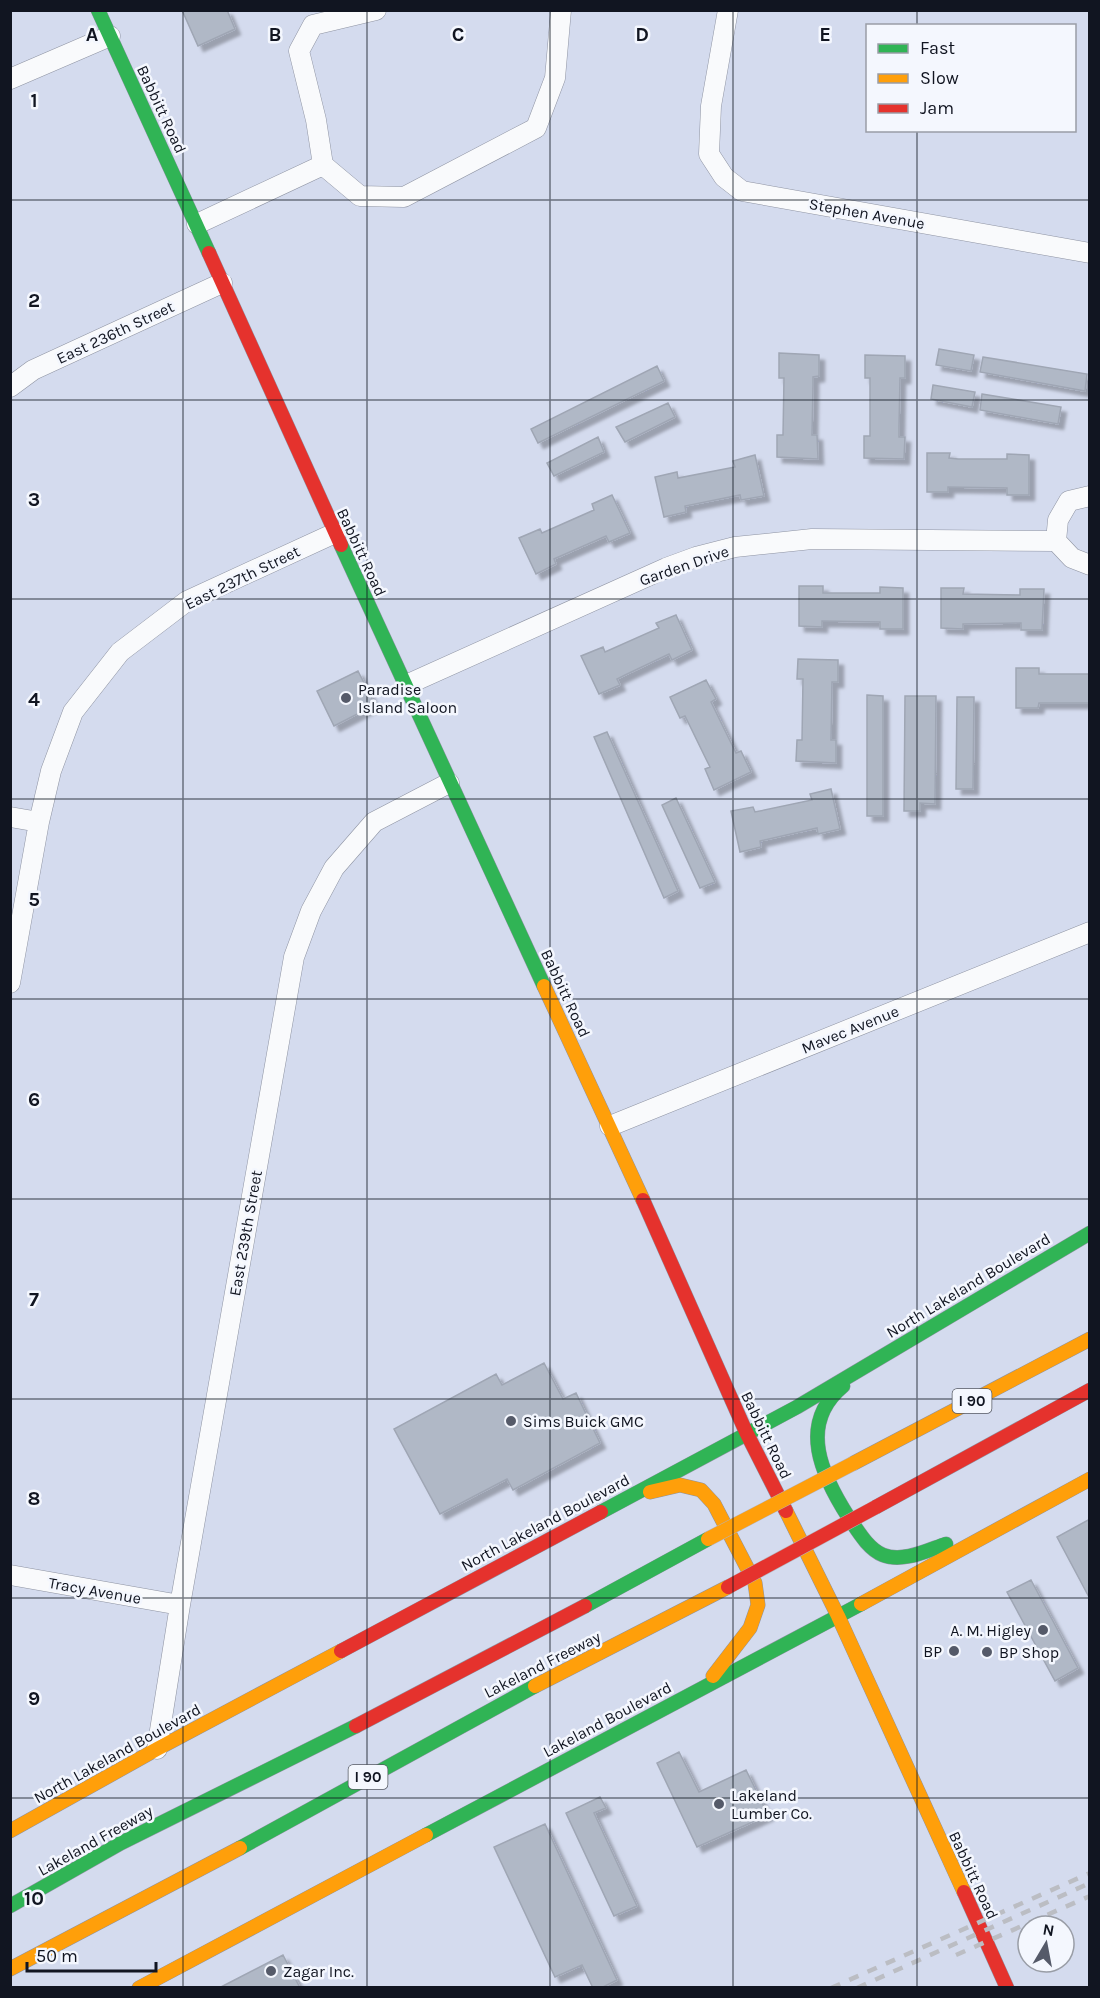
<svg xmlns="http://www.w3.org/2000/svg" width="1100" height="1998" font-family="Karla,sans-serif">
  <defs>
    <filter id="shadow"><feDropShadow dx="5.5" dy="5.5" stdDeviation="1.5" flood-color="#0004"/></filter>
  </defs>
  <rect width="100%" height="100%" fill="#d4dbee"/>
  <path fill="#b0b8c6" stroke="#9fa6b4" stroke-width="1.5" filter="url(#shadow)" d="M182,10H227L235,29L198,46Z
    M939,349L974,355L971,371L936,365Z
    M779,353L819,355V376L813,377V386L812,435H817L818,459L777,457V435H783L784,378H779Z
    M865,355L905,356V378H900L899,427V437H905L904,459L864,458V436H870V378H865Z
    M983,357L1087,374L1085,391L980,372Z
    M657,366L664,381L538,443L531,429Z
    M933,385L975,392L972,407L931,399Z
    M982,394L1061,407L1058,424L980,410Z
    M668,403L675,417L625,442L616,427Z
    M598,437L604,452L554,476L547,463Z
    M927,453H950L949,458L958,459H1007V454L1029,455V495H1007V488L948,487V492H927Z
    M755,455L764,496L741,500L740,495L685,506L686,512L664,517L655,477L677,472L678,478L735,467L733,461Z
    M612,495L630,533L609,542L606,536L554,559L556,564L536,574L519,538L540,529L542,533L594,510L592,504Z
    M799,586H823V593H880V587L903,588V629H880V622L822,621V627L799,626Z
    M941,588H964L963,594L1020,595V589H1044L1042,630H1021V623L963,624V629L941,628Z
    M676,615L692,650L672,660L669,654L625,675L617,679L620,685L599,694L581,656L603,647L605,652L659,628L656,623Z
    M798,659L838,660V682H832L831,740H836V763L796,761L797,740H802L803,679H797Z
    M1016,668H1039V674H1090V703H1039L1038,708H1016Z
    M358,671L375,705L334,726L317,691Z
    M706,680L716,699L711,702L736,753L741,751L751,772L714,790L705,769L710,767L706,759L685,716L680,718L670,697Z
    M867,695L883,696V816H867Z
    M905,696H936L935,804L920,803V811H904Z
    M957,697H974L973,789H956Z
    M607,732L678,891L664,898L594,737Z
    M831,789L840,829L818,834L817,828L760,841L761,847L740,852L731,811L753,807L755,812L812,800L810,794Z
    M676,798L715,882L700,888L662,805Z
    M544,1363L563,1399L576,1393L600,1443L513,1490L507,1479L440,1514L394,1429L496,1374L502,1385Z
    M1090,1519V1599L1057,1537Z
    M1031,1580L1078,1668L1055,1681L1007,1592Z
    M679,1752L699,1792L746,1770L768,1815L697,1847L657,1763Z
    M600,1797L606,1808L594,1813L637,1906L614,1916L566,1813Z
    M545,1824L617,1980L601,1988H593L582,1965L555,1977L494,1847Z
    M283,1955L300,1988H219Z"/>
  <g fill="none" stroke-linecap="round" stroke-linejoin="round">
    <defs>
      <path id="street" d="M376,10L313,25L299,51L316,120L323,165L360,196L404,197L536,128L555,78L561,10
        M728,10L711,106L709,154L724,177L742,191L1090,253
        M10,79L110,36
        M197,224L323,165
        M10,387L33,370L222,283
        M1056,541L1058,520L1069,501L1090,496
        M406,685L666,568L696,557L735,547L812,539L1056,541L1072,558L1090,565
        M10,817L39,822
        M10,983L39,822L51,771L73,712L120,652L187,601L335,533
        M610,1126L1090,932
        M10,1575L180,1605
        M157,1749L180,1605L294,957L311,911L334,868L374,822L449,783"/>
      <path id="fast" d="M98,10L209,253
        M341,545L544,986
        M843,1386C797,1424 822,1476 849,1518C858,1531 868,1549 883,1555C903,1563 928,1550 946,1544
        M601,1512L797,1407L1090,1233
        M585,1606L708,1539
        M426,1835L861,1604
        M240,1848L535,1686
        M10,1906L121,1843L356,1726"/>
      <path id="slow" d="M544,986L643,1200
        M854,1463L1090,1339
        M650,1492L680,1485L701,1490L714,1504L755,1583L758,1605L750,1628L713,1676
        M786,1511L838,1616L964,1892
        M861,1604L1090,1479
        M535,1686L728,1587
        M10,1831L157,1749L341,1651
        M10,1969L240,1848
        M139,1988L426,1835"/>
      <path id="jam" d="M209,253L341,545
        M643,1200L746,1432L786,1511
        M876,1507L1090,1390
        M341,1651L601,1512
        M356,1726L585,1606
        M964,1892L1007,1988"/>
    </defs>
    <use href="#street" stroke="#8e93a2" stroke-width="21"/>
    <use href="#fast" stroke="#8e93a2" stroke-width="15"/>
    <use href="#slow" stroke="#8e93a2" stroke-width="15"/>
    <use href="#jam" stroke="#8e93a2" stroke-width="15"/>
    <use href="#street" stroke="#f9fafc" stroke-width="20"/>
    <use href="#fast" stroke="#30b455" stroke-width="14"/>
    <use href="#slow" stroke="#ff9f0a" stroke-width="14"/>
    <use href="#jam" stroke="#e5322d" stroke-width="14"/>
    <path stroke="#bbbdc3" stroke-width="4.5" stroke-dasharray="10 10" stroke-linecap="butt" d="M956,1955L1090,1896
      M831,1988L1090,1873
      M857,1988L1090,1883"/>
    <defs>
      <path id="slow-bridge" d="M708,1539L854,1463"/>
      <path id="jam-bridge" d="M728,1587L876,1507"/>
    </defs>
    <use href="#slow-bridge" stroke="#b5b3bb" stroke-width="15" stroke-linecap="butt"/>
    <use href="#jam-bridge" stroke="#b5b3bb" stroke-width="15" stroke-linecap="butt"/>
    <use href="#slow-bridge" stroke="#ff9f0a" stroke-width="14"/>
    <use href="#jam-bridge" stroke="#e5322d" stroke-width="14"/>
  </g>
  <path fill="none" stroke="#111521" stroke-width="1.5" stroke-opacity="0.55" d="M183,10V1988M367,10V1988M550,10V1988M733,10V1988M917,10V26M917,130V1988M10,200H1090M10,400H1090M10,599H1090M10,799H1090M10,999H1090M10,1199H1090M10,1399H1090M10,1598H1090M10,1798H1090"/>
  <g fill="#555a69" stroke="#f4f7fe" stroke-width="2">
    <circle cx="346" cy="698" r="6"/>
    <circle cx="511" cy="1421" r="6"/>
    <circle cx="1043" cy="1630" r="6"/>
    <circle cx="954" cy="1651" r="6"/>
    <circle cx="987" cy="1652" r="6"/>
    <circle cx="719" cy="1804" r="6"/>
    <circle cx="271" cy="1971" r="6"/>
  </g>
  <g text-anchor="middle" stroke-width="5" stroke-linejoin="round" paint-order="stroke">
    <g fill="#f4f7fe" stroke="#555963" stroke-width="1.5">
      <rect x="952.5" y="1389" width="39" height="24" rx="4.5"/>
      <rect x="348.5" y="1765" width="39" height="24" rx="4.5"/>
    </g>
    <g font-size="15" font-weight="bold" fill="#111521">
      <text x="972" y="1406">I 90</text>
      <text x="368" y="1782">I 90</text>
    </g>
    <g font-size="16" fill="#111521" stroke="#f4f7fe">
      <text transform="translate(162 109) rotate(65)" y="6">Babbitt Road</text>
      <text transform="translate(867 213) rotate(10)" y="6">Stephen Avenue</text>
      <text transform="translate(115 332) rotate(-25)" y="6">East 236th Street</text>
      <text transform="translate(362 552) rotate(65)" y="6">Babbitt Road</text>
      <text transform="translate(684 565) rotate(-19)" y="6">Garden Drive</text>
      <text transform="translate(242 577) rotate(-26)" y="6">East 237th Street</text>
      <text transform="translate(566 993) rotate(65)" y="6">Babbitt Road</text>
      <text transform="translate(850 1029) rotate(-22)" y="6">Mavec Avenue</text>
      <text transform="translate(245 1233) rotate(-80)" y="6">East 239th Street</text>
      <text transform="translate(968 1285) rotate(-31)" y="6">North Lakeland Boulevard</text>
      <text transform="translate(767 1435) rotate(64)" y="6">Babbitt Road</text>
      <text transform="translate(545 1522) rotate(-28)" y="6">North Lakeland Boulevard</text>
      <text transform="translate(95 1590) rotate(10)" y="6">Tracy Avenue</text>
      <text transform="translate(542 1664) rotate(-27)" y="6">Lakeland Freeway</text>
      <text transform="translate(607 1719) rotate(-28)" y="6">Lakeland Boulevard</text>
      <text transform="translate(117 1753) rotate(-29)" y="6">North Lakeland Boulevard</text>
      <text transform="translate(95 1840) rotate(-29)" y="6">Lakeland Freeway</text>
      <text transform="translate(974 1875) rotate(65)" y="6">Babbitt Road</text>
    </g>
    <g font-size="16" fill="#111521" stroke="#f4f7fe" text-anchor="start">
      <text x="358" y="695">Paradise<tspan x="358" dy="18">Island Saloon</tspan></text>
      <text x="523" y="1427">Sims Buick GMC</text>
      <text x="1031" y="1636" text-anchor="end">A. M. Higley</text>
      <text x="942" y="1657" text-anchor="end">BP</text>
      <text x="999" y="1658">BP Shop</text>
      <text x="731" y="1801">Lakeland<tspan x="731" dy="18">Lumber Co.</tspan></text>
      <text x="283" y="1977">Zagar Inc.</text>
    </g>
  </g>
  <g font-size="20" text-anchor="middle" font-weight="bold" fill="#111521" stroke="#f4f7fe" stroke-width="5" stroke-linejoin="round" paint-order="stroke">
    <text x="92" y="41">A</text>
    <text x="275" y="41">B</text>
    <text x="458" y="41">C</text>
    <text x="642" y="41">D</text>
    <text x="825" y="41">E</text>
    <text x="34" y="107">1</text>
    <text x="34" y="307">2</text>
    <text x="34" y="506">3</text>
    <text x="34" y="706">4</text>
    <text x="34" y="906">5</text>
    <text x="34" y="1106">6</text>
    <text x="34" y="1306">7</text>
    <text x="34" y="1505">8</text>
    <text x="34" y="1705">9</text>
    <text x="34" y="1905">10</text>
  </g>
  <rect width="1100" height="1998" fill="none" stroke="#111521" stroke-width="24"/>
  <rect x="866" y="24" width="210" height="108" fill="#f4f7fe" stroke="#999da6" stroke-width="1.5"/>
  <rect x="878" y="44" width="30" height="9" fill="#30b455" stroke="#999da6" stroke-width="1.5"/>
  <text x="920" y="54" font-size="18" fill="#111521">Fast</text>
  <rect x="878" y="74" width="30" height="9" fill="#ff9f0a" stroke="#999da6" stroke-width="1.5"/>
  <text x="920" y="84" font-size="18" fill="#111521">Slow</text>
  <rect x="878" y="104" width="30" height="9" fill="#e5322d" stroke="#999da6" stroke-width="1.5"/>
  <text x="920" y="114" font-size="18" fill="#111521">Jam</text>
  <g transform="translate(1046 1944) rotate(10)"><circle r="28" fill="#f4f7fe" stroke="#999da6" stroke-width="1.5"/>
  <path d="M0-4.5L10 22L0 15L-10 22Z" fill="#555a69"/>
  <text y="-9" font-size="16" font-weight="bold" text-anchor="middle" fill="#111521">N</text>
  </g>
  <path d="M27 1962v9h129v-9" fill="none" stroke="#111521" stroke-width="3"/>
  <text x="36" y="1962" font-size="18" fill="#111521" stroke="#f4f7fe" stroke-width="4.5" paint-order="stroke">50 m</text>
</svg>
